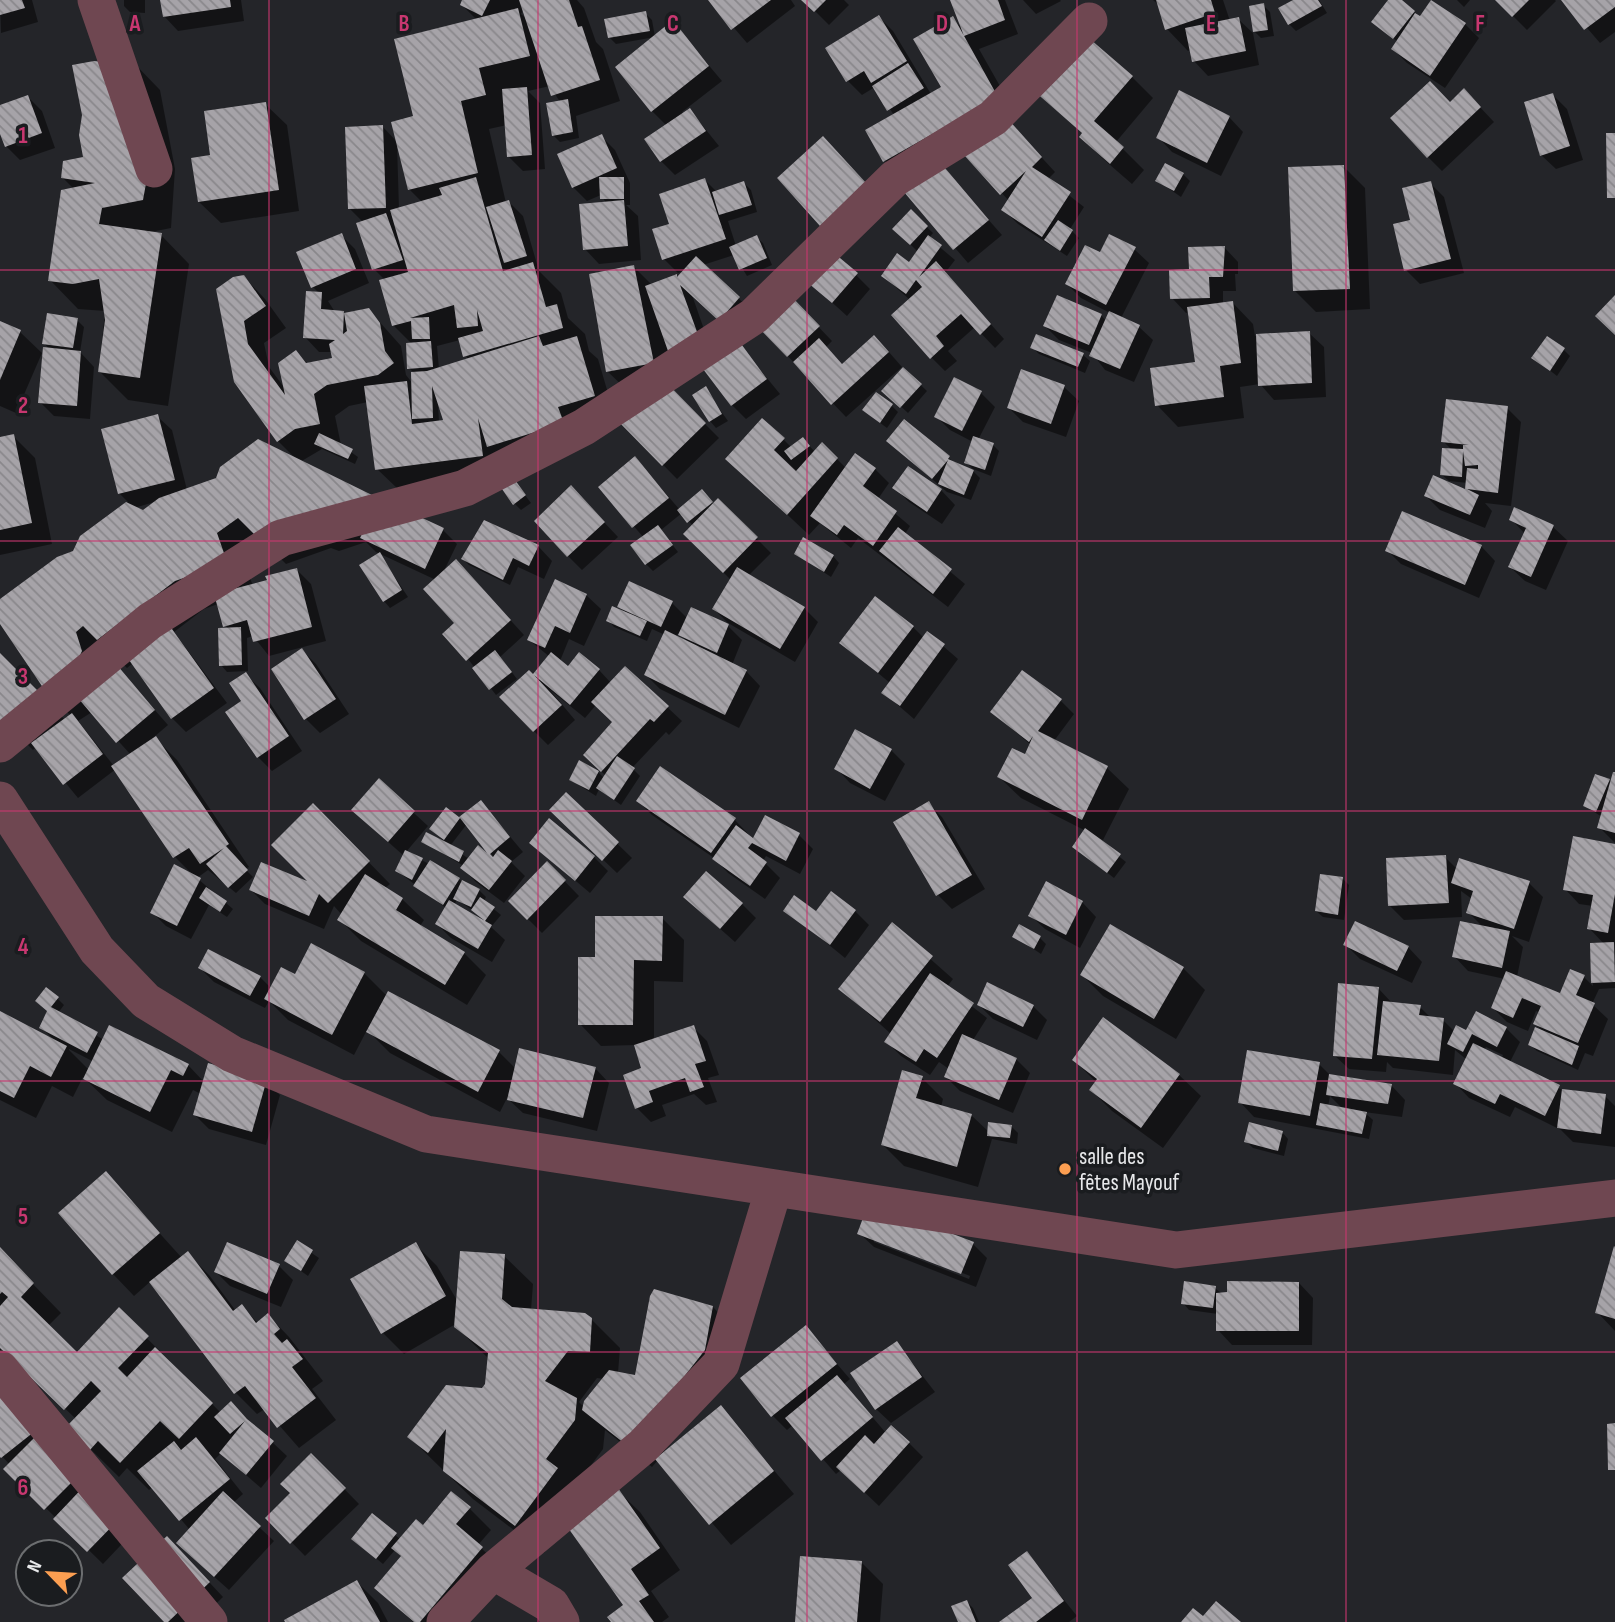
<svg xmlns="http://www.w3.org/2000/svg" width="1615" height="1622" font-family="'Sofia Sans Condensed',sans-serif">
  <defs>
    <pattern id="building-back-hatch" width="6" height="6" patternUnits="userSpaceOnUse" patternTransform="scale(1.75)"><rect width="6" height="6" fill="#a6a3a8"/><path d="M-1 5l2 2M0 0l6 6M5-1l2 2" fill="none" stroke="#89878b"/></pattern>
  </defs>
  <rect width="100%" height="100%" fill="#242529"/>
  <path fill="#0007" fill-rule="evenodd" d="M0,0H32L38,22L1,33Z
    M124,0H145V13L130,12L124,6Z
    M162,0H241L244,21L178,31L164,16Z
    M464,0H577L584,8L596,42L603,49L620,101L576,116L579,138L560,142L553,135L560,102L550,86L528,91L540,103L545,169L523,171L509,157L507,125L489,129L506,203L509,202L523,216L539,271L561,293L568,318L585,334L589,351L598,359L615,417L584,445L399,490L377,469L368,402L349,406L335,416L341,445L358,457L355,464L322,449L300,462L443,530L457,544L443,573L470,576L524,635L500,657L517,679L496,695L468,659L456,624L436,580L376,552L366,542L339,551L331,548L286,564L267,545L244,562L253,586L297,570L311,584L326,641L269,656L253,636L247,638L248,671L227,672L221,665L228,630L218,604L204,609L174,632L227,703L186,732L172,718L133,663L127,668L112,653L117,667L168,725L154,737L177,760L249,867L245,869L253,877L236,893L208,870L197,878L233,909L227,917L209,905L191,939L166,926L152,912L193,875L175,857L116,769L78,798L36,747L33,750L0,717V655L65,720L71,716L49,694L0,622V601L74,553L81,537L128,502L119,493L157,416L172,430L187,490L296,459L278,441L235,382L244,277L265,299L286,328L264,343L269,367L286,390L296,353L308,364L334,359L333,352H319L305,337L320,294L313,287L341,235L355,249L369,283L328,301L335,312L346,315L369,310L401,346L406,375L413,384V372L409,368L412,344L394,326L381,281L385,280L374,269L364,223L349,208L383,127L398,143L477,20L462,5ZM524,8L528,20L521,14ZM397,144L410,190L423,203L399,209ZM460,340L468,360L439,369L437,346ZM438,404L445,421L439,422ZM158,501L144,512L134,508ZM92,712L131,755L114,766L78,721Z
    M710,0H791L795,6L747,43Z
    M804,0H844L849,5L829,25Z
    M952,0H1005L1018,34L979,49L1018,118L1010,123L1055,172L1048,179L1084,207L1070,229L1079,238L1067,256L1018,224L1004,210L1009,201L967,155L939,164L1002,235L968,263L907,192L906,182L885,161L867,130L894,115L875,87L862,95L848,81L827,49L879,17L893,31L931,94L943,87L952,18L963,29Z
    M1023,0H1060L1061,1L1036,14Z
    M1153,0H1223L1230,21L1238,19L1253,33L1259,65L1208,76L1194,61L1191,50L1188,51L1167,29L1160,6Z
    M1297,0H1319L1327,13L1296,31L1289,24Z
    M1390,0H1399L1421,19L1465,24L1479,38L1445,88L1407,63L1393,49L1398,42L1380,28Z
    M1457,0H1470L1464,7Z
    M1497,0H1555L1556,1L1527,30Z
    M1563,0H1615V32L1600,43Z
    M1263,5L1270,12L1274,36L1261,38L1254,31Z
    M645,13L652,20L655,37L673,23L722,81L682,112L684,114L690,110L719,146L675,175L661,161L667,126L652,111L655,37L616,44L609,37Z
    M132,61L160,90L175,169L171,228L146,233L161,235L189,264L168,406L128,400L99,371L105,311L78,309L50,280L74,189L63,178L85,159Z
    M1132,77L1153,98L1116,142L1144,170L1132,184L1102,158L1081,137L1083,134L1036,90Z
    M1553,95L1567,109L1583,160L1556,169L1541,155Z
    M28,97L42,111L55,148L20,160L6,146L0,129V107Z
    M265,104L287,125L299,211L221,223L199,202L212,157Z
    M1450,104L1478,105L1494,122L1442,171L1428,157Z
    M1229,117L1243,132L1221,176L1172,152L1158,137Z
    M601,136L615,150L630,183V205H626L638,216L641,260L599,264L585,249L606,203L601,195L587,201L573,187Z
    M1343,166L1365,188L1370,309L1316,312L1295,291Z
    M1183,174L1190,181L1181,197L1158,181Z
    M705,180L717,192L744,183L751,190L757,212L728,221L736,246L756,237L763,243L772,265L747,276L734,255L703,265L753,312L734,334L692,295L713,355L675,384L667,386L719,438L677,479L618,419L629,392L607,371L634,267L652,285L678,278L685,271L678,273L664,259L671,225Z
    M1430,183L1444,197L1464,273L1420,284L1406,270L1412,221Z
    M911,212L933,233L929,238L955,260L945,273L1004,339L995,348L975,327L948,351L957,361L945,371L931,357L910,300L883,276L909,264L918,252L895,229Z
    M1224,247L1238,262V274H1235L1236,291H1223V304L1232,302L1253,324L1255,336L1309,333L1324,347L1326,397L1274,400L1260,384L1240,387L1244,418L1178,427L1157,405L1197,363L1190,312L1186,313L1172,298L1191,271Z
    M1134,249L1149,263L1121,318L1138,326L1153,340L1134,382L1105,370L1092,353L1059,340L1045,326L1101,315L1106,321L1110,313L1081,298L1067,284L1101,255Z
    M856,275L870,289L847,316L805,278Z
    M790,297L832,341L826,347L843,365L888,351L902,367L846,417L759,326Z
    M77,320L84,327L80,352L94,367L90,419L54,416L40,402L50,350L44,343Z
    M0,323L20,332L42,353L16,413L0,406Z
    M1037,336L1083,355L1090,361L1085,373L1039,354L1032,347Z
    M739,344L780,394L746,419L732,405Z
    M1564,350L1570,356L1557,376L1534,358Z
    M904,369L927,391L908,413L884,391Z
    M1022,371L1064,387L1079,401L1066,437L1023,422L1009,408Z
    M705,389L728,421L716,428L710,421Z
    M981,393L995,407L978,440L993,445L999,451L991,476L973,469L966,462L973,442L950,430L936,416Z
    M892,406L898,412L887,428L871,416Z
    M1507,408L1521,422L1511,506L1485,503L1492,511L1485,528L1440,510L1426,496L1467,491L1468,483L1449,481L1442,475L1452,450L1443,441Z
    M904,421L956,464L973,471L980,478L971,500L947,492L888,441Z
    M13,436L35,458L52,544L0,555V439Z
    M803,439L815,452L837,459L846,468L875,469L889,483L878,499L910,526L905,534L965,584L948,607L858,538L851,548L820,523L809,535L728,459L784,440L792,448Z
    M635,458L680,510L702,492L714,504L718,500L771,553L749,575L804,608L818,622L795,662L728,623L714,609L731,580L685,534L693,526L682,513L661,530L678,552L653,571L646,564L644,538L600,487Z
    M515,482L531,503L521,510L515,504Z
    M895,488L941,490L955,505L942,524L909,502Z
    M585,502L618,537L582,570L568,556Z
    M1515,509L1553,527L1568,541L1546,590L1525,581L1510,567L1525,534L1511,519Z
    M538,546L552,561L544,579L518,567L510,585L469,565L463,559Z
    M1481,546L1495,561L1479,598L1401,564L1387,550Z
    M796,554L833,556L839,563L831,577Z
    M380,555L408,597L390,608L384,601Z
    M586,595L601,609L584,646L569,639L560,661L569,668L599,670L611,683L667,707L682,721L669,735L666,732L632,768L640,776L621,805L599,789L596,796L571,780L598,772L605,779L606,776L585,755L614,723L596,705L585,718L549,689L575,720L548,745L534,731L533,677L550,657L529,640Z
    M672,603L688,619L692,610L728,626L742,640L732,665L746,671L760,686L739,728L660,689L646,675L665,635L652,629L647,641L614,627L608,620L628,615L619,606ZM678,633L689,643L676,638Z
    M913,627L924,638L928,633L958,659L914,719L884,693L890,683L842,643Z
    M302,650L316,664L349,714L320,733L305,718Z
    M245,674L260,688L302,751L272,771L258,757L244,702Z
    M1060,700L1074,714L1054,741L1107,768L1129,789L1103,840L1096,838L1126,862L1114,878L1074,847L1086,831L1021,798L999,777L1025,756L1031,745L992,712Z
    M891,750L905,764L885,801L850,783L836,768Z
    M1615,774V843L1599,827L1602,817L1585,806L1609,781L1611,783Z
    M379,781L428,826L406,852L479,890L486,897L484,901L501,915L491,927L505,940L492,962L451,938L437,924L446,908L397,871L404,856L368,824ZM457,900L477,913L487,924L454,905Z
    M566,794L632,858L617,873L551,810Z
    M638,801L734,819L754,840L799,835L813,849L800,874L766,856L763,861L780,878L765,899L728,873L714,858L652,815Z
    M481,802L523,852L511,862L525,876L504,903L476,882L462,868L464,866L423,842L448,845L438,835ZM467,824L493,856L492,857L469,859L450,846Z
    M928,803L942,817L985,889L952,909L938,895L895,823Z
    M313,805L390,884L385,888L402,899L424,920L420,926L464,953L486,975L467,1005L361,941L340,920L342,915L334,906L324,929L265,904L251,890L314,886Z
    M531,843L594,857L608,871L590,893Z
    M1615,846V988L1599,989L1592,1004L1608,1019L1593,1056L1585,1053L1578,1070L1537,1051L1530,1045L1544,1032L1535,1024L1540,1013L1536,1011L1528,1031L1507,1022L1493,1008L1505,979L1468,971L1454,956L1484,928L1468,912L1472,899L1461,891L1462,917L1404,920L1390,906L1445,857L1457,869L1529,883L1543,897L1529,942L1512,936L1523,947L1517,977L1561,996L1584,977L1593,986L1591,945L1604,944L1589,928L1593,906L1579,904L1565,889Z
    M547,863L579,896L542,933L510,901Z
    M1342,878L1349,885L1344,920L1323,917L1316,911Z
    M1082,902L1096,917L1080,948L1045,929L1030,915Z
    M742,904L756,918L735,942L700,911Z
    M786,910L817,913L855,911L869,925L845,958Z
    M662,918L684,940L683,982L654,981V1040L693,1027L707,1041L719,1075L708,1078L717,1102L706,1105L694,1094L662,1105L666,1116L651,1122L637,1108L644,1069L636,1045L601,1046L580,1024L597,959Z
    M892,925L953,979L947,987L987,1018L973,1040L1016,1059L1030,1073L1013,1113L960,1091L946,1077L949,1069L939,1062L930,1075L901,1056L886,1041L891,1034L841,989Z
    M1014,936L1040,938L1046,944L1041,954Z
    M1346,945L1408,947L1422,962L1412,983L1360,959Z
    M200,968L260,977L272,989L296,977L364,973L387,996L499,1052L516,1069L595,1068L609,1083L597,1131L523,1113L507,1098L500,1112L390,1053L367,1030L354,1055L288,1020L269,1001L265,1008L214,982Z
    M1183,968L1205,990L1176,1039L1103,996L1082,975Z
    M1378,988L1392,1003L1420,1007L1431,1018L1443,1020L1455,1032L1506,1028L1520,1042L1510,1062L1564,1091L1605,1096L1615,1106V1147L1573,1142L1561,1130L1515,1107L1510,1117L1469,1098L1455,1083L1467,1060L1455,1050L1453,1075L1393,1068L1387,1062L1386,1072L1349,1069L1334,1055ZM1486,1047L1503,1055L1502,1058L1484,1050Z
    M57,998L64,1005L58,1013L104,1040L188,1065L204,1082L266,1081L280,1095L266,1145L209,1129L195,1115L201,1094L193,1090L172,1132L107,1100L83,1077L73,1097L52,1086L36,1118L0,1100V1013L53,1039L41,1027L49,1011L44,1007ZM69,1049L94,1062L89,1070L69,1050Z
    M979,1005L1033,1006L1047,1020L1037,1040L993,1019Z
    M1074,1060L1179,1075L1201,1096L1163,1148L1112,1111L1091,1090L1097,1083Z
    M1319,1064L1331,1076L1391,1085L1405,1100L1402,1117L1364,1112L1373,1120L1369,1139L1254,1117L1240,1102ZM1330,1096L1343,1109L1328,1107Z
    M922,1078L943,1099L941,1107L971,1115L989,1132L1011,1126L1018,1133L1017,1144L992,1139L978,1187L904,1166L883,1145Z
    M1282,1132L1288,1139L1284,1156L1253,1148L1246,1141Z
    M106,1174L182,1258L188,1254L209,1275L236,1311L242,1307L258,1323L268,1315L289,1337L323,1381L312,1389L336,1420L299,1448L265,1409L257,1414L236,1393L151,1281L134,1296L113,1274L61,1214Z
    M859,1233L973,1244L987,1258L976,1287L874,1247ZM874,1238L970,1276L969,1279L874,1242Z
    M297,1243L319,1258L308,1276L287,1261Z
    M415,1244L437,1266L458,1302L504,1256L533,1284L531,1310L591,1319L620,1348L618,1373L637,1377L655,1291L713,1307L734,1329L726,1372L662,1454L721,1408L794,1494L731,1545L658,1460L652,1467L605,1430L603,1449L575,1487L585,1498L544,1553L473,1499L409,1437L483,1390L487,1385L489,1359L454,1325L404,1354L383,1333ZM597,1378L604,1379L585,1408L579,1402Z
    M0,1250L61,1313L48,1326L77,1354L119,1310L221,1413L231,1404L287,1456L261,1488L221,1453L215,1459L243,1494L233,1503L274,1541L229,1590L192,1557L190,1530L153,1487L149,1490L127,1468L119,1477L68,1427L76,1419L11,1357L0,1368Z
    M1615,1250V1331L1597,1312Z
    M279,1266L293,1280L281,1307L230,1286L216,1272Z
    M1299,1283L1313,1298L1312,1345H1232L1218,1330V1314L1189,1310L1183,1303L1215,1288L1222,1294Z
    M806,1328L850,1379L844,1384L886,1433L909,1443L923,1457L879,1506L841,1470L836,1474L793,1425L787,1430L773,1416Z
    M897,1343L935,1392L891,1423L876,1409Z
    M0,1392L137,1528L103,1564L6,1469L10,1465L0,1454Z
    M311,1455L359,1504L305,1556L268,1518L293,1493Z
    M618,1491L640,1512L680,1570L651,1591L669,1617L662,1622H613L625,1606Z
    M470,1509L491,1530L478,1545L503,1569L464,1622H413L376,1588L402,1557L395,1550L383,1564L360,1545L372,1515L401,1540Z
    M181,1552L223,1597L197,1622H166Z
    M1027,1554L1077,1616L1069,1622H1002L1034,1598Z
    M861,1562L883,1584L880,1622H797Z
    M357,1582L378,1603L388,1622H287Z
    M967,1602L973,1608L979,1622H960Z"/>
  <path fill="url(#building-back-hatch)" d="M0,0H22L25,8L0,15Z
    M160,0H230L231,7L163,17Z
    M462,0H490L482,16L460,5Z
    M519,0H569L578,27L582,26L600,80L551,96Z
    M708,0H771L731,30Z
    M801,0H826L814,12Z
    M950,0H998L1005,20L964,36Z
    M1156,0H1211L1215,13L1165,30Z
    M1293,0H1318L1322,6L1288,25L1278,8Z
    M1388,0H1402L1415,11L1393,39L1371,22Z
    M1431,0L1466,23L1430,76L1391,49L1415,13L1420,16Z
    M1495,0H1529L1512,17Z
    M1561,0H1615V7L1584,30Z
    M1264,3L1268,30L1253,32L1249,6Z
    M518,8L530,56L479,68L486,95L461,101L478,173L408,190L391,122L413,116L394,39Z
    M646,11L650,31L608,38L604,19Z
    M879,15L907,61L871,83L864,71L846,82L825,48Z
    M953,16L998,97L883,162L865,130L941,87L913,39Z
    M1239,17L1246,51L1192,62L1185,28Z
    M673,20L709,66L651,112L615,67Z
    M1083,33L1133,76L1094,121L1124,147L1110,164L1079,137L1082,133L1033,90Z
    M94,61L113,63L147,178L143,200L102,208L99,224L162,233L140,378L98,372L105,320L99,279L73,284L48,281L61,190L95,183L61,178L63,161L83,157L79,135L82,115L72,65Z
    M908,63L924,88L887,111L872,86Z
    M1430,81L1450,102L1464,88L1481,107L1427,158L1390,118Z
    M527,87L532,155L507,157L502,89Z
    M1179,90L1230,116L1207,163L1156,138Z
    M1553,93L1570,146L1540,156L1524,102Z
    M28,95L42,133L5,147L0,134V105Z
    M568,99L573,132L552,136L546,103Z
    M266,102L279,190L198,202L191,158L210,155L204,111Z
    M690,108L706,131L660,162L644,139Z
    M1006,117L1042,157L1032,167L1071,192L1042,237L1001,210L1026,171L1000,195L964,155Z
    M383,125L386,208L348,209L345,127Z
    M1606,133H1615V198H1607Z
    M602,134L617,168L572,188L557,154Z
    M823,136L867,184L820,226L777,178Z
    M940,162L989,220L953,250L904,192Z
    M1165,163L1184,173L1174,191L1155,181Z
    M1344,165L1350,289L1293,291L1288,167Z
    M476,177L503,271L533,262L546,307L557,304L563,328L463,357L458,338L483,331L477,310L478,326L457,328L454,305L410,318L429,317L430,339H412L411,321L392,326L379,280L408,272L390,210L442,195L439,188Z
    M599,177H624V199H600Z
    M705,178L726,239L662,260L652,229L669,224L659,194Z
    M744,181L752,205L719,215L712,192Z
    M1431,181L1451,259L1404,271L1393,224L1410,220L1402,188Z
    M509,200L527,256L504,263L486,207Z
    M624,200L628,246L583,250L579,204Z
    M911,209L928,226L910,245L892,229Z
    M386,213L403,260L372,270L356,223Z
    M1058,220L1073,230L1060,251L1044,240Z
    M342,233L356,269L311,288L296,252Z
    M1109,234L1136,247L1106,305L1065,284L1085,245L1100,252Z
    M757,235L767,258L739,270L729,247Z
    M928,235L942,245L919,277L936,261L991,324L980,335L961,314L936,336L944,346L930,359L891,315L922,287L916,280L906,294L881,276L897,253L909,262Z
    M1225,246L1223,277H1209L1210,298L1170,299L1169,270L1189,269L1188,247Z
    M828,248L858,273L832,303L802,278Z
    M696,256L740,297L719,321L680,285L700,340L668,351L645,286L677,274V277Z
    M634,265L654,363L606,372L589,274Z
    M244,275L266,306L244,321L248,344L285,395L278,363L296,350L306,363L332,358L329,344L335,340L303,338L306,291L322,292L321,309L344,311L343,334L347,331L344,313L369,308L380,323L385,351L394,363L378,375L327,385L314,394L320,424L295,429L277,442L234,382L216,289L233,277Z
    M790,295L820,326L787,357L757,326Z
    M1057,295L1102,314L1089,345L1043,326Z
    M1615,295V335L1595,316Z
    M1233,301L1241,363L1220,366L1224,397L1155,406L1150,368L1195,362L1187,307Z
    M1109,311L1140,325L1120,369L1089,356Z
    M47,313L78,318L73,348L42,344Z
    M0,321L21,330L0,380Z
    M1310,331L1312,383L1258,386L1256,334Z
    M1036,334L1084,353L1078,367L1030,348Z
    M874,335L889,352L831,405L793,362L819,338L842,364Z
    M539,336L543,346L577,336L595,396L558,407L564,423L487,447L478,418L483,456L375,470L364,386L407,381L412,424L443,420L432,386L433,418L412,419L411,372L427,371Z
    M1547,336L1565,348L1550,371L1531,358Z
    M431,341L433,367L407,369L406,343Z
    M739,341L767,379L731,406L703,369Z
    M43,347L81,351L77,406L38,403Z
    M903,367L922,384L900,408L881,391Z
    M1021,369L1065,385L1051,424L1007,408Z
    M660,376L706,423L662,466L616,419Z
    M954,377L982,391L962,431L934,417Z
    M706,386L722,414L709,422L692,395Z
    M876,392L893,404L880,423L862,410Z
    M1446,399L1508,406L1498,493L1467,489L1479,495L1470,515L1424,496L1433,475L1465,489L1467,468L1478,469V465L1465,466L1463,451L1462,477L1440,475L1442,448L1463,449V445H1469L1441,442Z
    M158,414L175,480L118,494L101,429Z
    M762,418L785,438L774,450L796,471L822,442L838,458L787,515L725,459Z
    M904,419L950,456L948,459L974,470L964,495L938,484L948,460L932,479L886,441Z
    M319,433L353,449L348,459L314,444Z
    M14,434L32,523L0,530V437Z
    M973,436L994,443L985,470L964,463Z
    M803,437L810,446L791,460L784,451Z
    M258,439L374,496L257,537L238,518L217,533L225,556L207,570L175,581L97,640L83,626L76,632L82,651L68,680L48,695L0,624V599L57,557L73,551L80,536L126,502L143,510L159,498L216,478L220,467Z
    M855,453L876,468L863,486L897,511L873,546L844,525L837,535L810,516Z
    M635,456L669,498L632,528L598,487Z
    M908,466L942,489L927,512L892,488Z
    M515,480L526,495L513,505L502,489Z
    M571,485L605,522L567,557L534,521Z
    M702,489L713,502L687,523L677,510Z
    M379,498L444,528L425,569L360,538Z
    M718,498L758,537L723,573L683,534Z
    M1514,507L1554,525L1531,577L1508,567L1526,528L1509,520Z
    M1402,511L1482,545L1465,585L1385,551Z
    M484,520L539,545L529,566L513,558L503,580L461,559Z
    M658,525L673,545L645,565L630,545Z
    M898,527L952,569L933,594L879,551Z
    M803,537L834,555L824,572L794,554Z
    M380,552L402,590L383,602L359,565Z
    M456,559L511,620L466,661L442,634L454,623L423,589Z
    M737,567L805,607L780,649L712,609Z
    M297,568L312,627L253,642L247,620L223,627L214,594L267,580L265,576Z
    M555,579L587,594L570,633L555,626L545,648L527,640Z
    M629,581L673,601L661,627L617,607Z
    M875,596L914,626L878,673L839,643Z
    M612,606L647,621L640,636L606,621Z
    M691,607L729,624L717,653L678,635Z
    M167,622L214,688L171,719L124,653Z
    M241,627L242,665L219,666L218,628Z
    M665,630L747,670L725,715L644,675Z
    M927,631L945,644L900,706L881,693Z
    M302,648L336,699L304,720L271,669Z
    M495,650L512,672L489,690L472,668Z
    M551,652L568,666L579,652L600,669L570,705L534,675L562,705L533,732L499,697L529,670L533,674Z
    M0,653L44,697L10,730L0,720Z
    M117,665L155,710L116,743L78,698Z
    M625,666L669,706L654,722L650,719L601,772L583,755L612,722L591,702Z
    M1022,670L1062,699L1038,731L1108,766L1082,820L997,777L1012,748L1025,754L1033,736L1029,742L990,712Z
    M246,672L289,736L257,758L225,712L241,701L229,683Z
    M72,713L103,754L63,785L31,743Z
    M855,729L892,749L870,789L834,769Z
    M156,736L229,844L226,846L248,870L228,888L206,864L224,848L200,864L189,848L173,858L111,766Z
    M617,756L635,768L614,800L596,788Z
    M579,760L599,771L589,790L569,780Z
    M660,766L736,818L711,853L636,801Z
    M1613,772H1615V833L1597,828Z
    M1595,774L1610,779L1596,812L1583,806Z
    M379,778L415,811L388,842L351,810Z
    M566,792L619,842L602,861L549,810Z
    M481,800L510,837L490,854L493,857L498,850L512,861L489,890L460,868L478,845L487,853L460,818L444,840L429,829L446,807L459,817Z
    M929,801L972,875L936,896L893,822Z
    M313,803L370,861L328,903L319,894L309,916L249,890L261,862L307,881L271,845Z
    M765,815L800,833L786,861L752,843L748,848L767,862L750,886L712,859L736,825L753,838Z
    M549,818L595,856L575,881L529,843Z
    M1085,828L1121,854L1107,873L1072,847Z
    M426,832L464,851L459,862L421,842Z
    M1573,836L1615,844V894L1608,933L1587,929L1593,895L1563,890Z
    M405,850L423,858L412,880L395,871Z
    M1446,855L1449,903L1388,906L1386,858Z
    M1459,858L1530,881L1514,929L1466,913L1473,891L1451,883Z
    M430,860L460,878L443,905L413,886Z
    M547,861L566,880L527,920L508,901Z
    M174,864L201,878L177,926L150,913Z
    M706,871L743,903L720,929L683,897Z
    M365,874L403,898L396,910L465,952L445,985L337,920Z
    M1320,874L1343,877L1338,915L1315,911Z
    M462,880L480,889L471,907L453,899Z
    M1046,881L1083,901L1066,935L1028,916Z
    M206,887L227,901L220,912L199,898Z
    M831,891L856,910L830,945L783,911L794,895L816,911Z
    M480,897L495,907L485,921L471,910Z
    M449,900L492,925L478,949L435,924Z
    M595,916H663L662,961L634,960L633,1025H578V957H595Z
    M1355,921L1409,946L1397,971L1343,945Z
    M1460,921L1510,931L1502,968L1452,957Z
    M892,922L933,956L880,1022L838,989Z
    M1019,924L1041,936L1034,949L1012,937Z
    M1110,924L1184,967L1154,1019L1080,975Z
    M1614,942L1615,982L1591,983L1590,943Z
    M311,943L365,972L332,1035L264,999L281,967L295,974Z
    M208,949L261,976L250,996L198,968Z
    M1570,969L1585,975L1576,995L1595,1003L1578,1043L1533,1024L1541,1006L1522,998L1513,1018L1491,1008L1506,971L1560,993Z
    M930,973L974,1003L937,1058L924,1049L916,1062L884,1042Z
    M987,982L1034,1005L1023,1027L977,1005Z
    M1338,983L1379,987L1372,1059L1333,1056Z
    M46,987L59,997L51,1007L98,1032L87,1053L39,1028L47,1011L35,1001Z
    M388,991L500,1050L478,1092L366,1032Z
    M1383,1001L1421,1005L1419,1015L1444,1018L1439,1061L1377,1055Z
    M0,1011L67,1046L51,1077L30,1066L14,1098L0,1091Z
    M1476,1011L1507,1027L1497,1047L1472,1034L1463,1052L1447,1044L1456,1025L1466,1030Z
    M1103,1017L1180,1074L1141,1128L1089,1090L1097,1079L1072,1060Z
    M109,1025L189,1064L183,1076L171,1070L150,1112L83,1079Z
    M694,1025L706,1061L695,1064L704,1087L690,1092L685,1078L649,1091L653,1102L635,1109L623,1075L641,1068L634,1045Z
    M1535,1027L1579,1046L1572,1065L1528,1045Z
    M962,1034L1017,1058L999,1100L944,1077Z
    M1473,1043L1560,1085L1545,1116L1500,1094L1495,1104L1453,1084Z
    M519,1048L596,1067L583,1118L507,1100Z
    M1247,1050L1320,1062L1310,1116L1238,1103Z
    M208,1063L267,1079L252,1132L193,1115Z
    M902,1070L923,1076L916,1098L972,1114L957,1167L881,1145Z
    M1329,1074L1392,1084L1388,1104L1326,1095Z
    M1562,1089L1606,1094L1601,1134L1557,1128Z
    M1320,1103L1367,1112L1362,1134L1316,1125Z
    M988,1122L1012,1125L1010,1138L987,1136Z
    M1249,1122L1283,1131L1278,1151L1244,1142Z
    M106,1171L160,1233L112,1275L58,1213Z
    M869,1202L974,1242L961,1274L857,1234Z
    M297,1240L313,1250L301,1271L284,1261Z
    M227,1242L280,1264L267,1294L214,1272Z
    M416,1242L446,1296L381,1334L350,1279Z
    M1614,1246L1615,1247V1319L1595,1313Z
    M0,1247L34,1283L21,1297L77,1352L119,1307L149,1336L118,1368L127,1377L155,1347L213,1403L179,1439L160,1421L120,1463L98,1441L90,1450L66,1427L101,1391L91,1381L64,1410L0,1348V1306L8,1297L2,1292L0,1294Z
    M188,1251L233,1311L242,1304L256,1323L268,1313L280,1329L274,1334L282,1343L287,1339L303,1359L292,1367L316,1398L277,1428L245,1386L234,1394L149,1282Z
    M460,1251L505,1254L502,1299L512,1307L585,1313L592,1318L590,1352L568,1351L545,1381L577,1398L575,1420L546,1459L558,1468L515,1526L443,1471L446,1429L428,1453L407,1437L446,1385L482,1388L485,1384L488,1353L454,1327Z
    M1184,1281L1216,1286L1213,1308L1181,1304Z
    M1227,1281L1299,1282V1331H1216V1293L1227,1292Z
    M654,1289L713,1306L705,1350L629,1447L582,1410L584,1401L609,1370L635,1375L650,1296Z
    M806,1325L837,1364L771,1417L740,1378Z
    M897,1341L922,1377L875,1410L850,1373Z
    M837,1375L873,1417L821,1461L785,1418Z
    M0,1390L44,1424L1,1458L0,1457Z
    M231,1401L247,1419L274,1441L246,1475L219,1453L245,1421L230,1434L214,1417Z
    M721,1405L774,1471L709,1525L655,1459Z
    M1615,1423V1470H1608L1607,1424Z
    M891,1425L910,1442L864,1493L836,1467L865,1435L874,1444Z
    M42,1430L83,1471L44,1510L3,1469Z
    M196,1437L230,1479L179,1521L137,1471L174,1441L181,1450Z
    M311,1453L346,1488L290,1544L265,1518L290,1493L280,1484Z
    M90,1480L125,1513L87,1552L53,1519Z
    M618,1488L660,1548L631,1569L649,1595L639,1601L654,1622H611L607,1617L623,1605L566,1525Z
    M223,1491L261,1526L214,1577L176,1543Z
    M451,1491L471,1507L456,1524L483,1547L420,1622H414L374,1588L401,1556L391,1548L416,1519L423,1525Z
    M372,1513L397,1533L376,1559L351,1539Z
    M167,1536L210,1582L168,1622H164L122,1578Z
    M1027,1551L1064,1601L1036,1622H999L1032,1598L1008,1565Z
    M800,1556L862,1561L857,1622H795Z
    M357,1580L380,1622H285L284,1620Z
    M967,1600L976,1622H958L951,1606Z
    M1216,1601L1241,1622H1181L1193,1608L1203,1616Z"/>
  <g fill="none" stroke-linecap="round" stroke-linejoin="round">
    <path stroke="#6f4751" stroke-width="37" d="M96,0L154,169
      M0,744L150,621L281,538L465,488L584,427L754,316L895,178L993,118L1089,21
      M0,800L97,950L146,1001L232,1054L426,1134L1176,1250L1615,1198
      M0,1369L209,1622
      M493,1571L551,1605L561,1622
      M445,1622L493,1571L643,1446L721,1364L774,1188"/>
  </g>
  <path fill="none" stroke="#c83770" stroke-width="2" stroke-opacity="0.55" d="M269,0V1622M538,0V1622M807,0V1622M1077,0V1622M1346,0V1622M0,270H1615M0,541H1615M0,811H1615M0,1081H1615M0,1352H1615"/>
  <circle fill="#fb9e51" stroke="#1a1c1f" stroke-width="2.5" cx="1065" cy="1169" r="7"/>
  <g text-anchor="middle" stroke-width="7" stroke-linejoin="round" paint-order="stroke">
    <g font-size="23" fill="#e7e8ea" stroke="#1a1c1f" text-anchor="start">
      <text x="1079" y="1164">salle des<tspan x="1079" dy="26">fêtes Mayouf</tspan></text>
    </g>
  </g>
  <g font-size="23" text-anchor="middle" font-weight="bold" fill="#c83770" stroke="#1a1c1f" stroke-width="7" stroke-linejoin="round" paint-order="stroke">
    <text x="135" y="31">A</text>
    <text x="404" y="31">B</text>
    <text x="673" y="31">C</text>
    <text x="942" y="31">D</text>
    <text x="1211" y="31">E</text>
    <text x="1480" y="31">F</text>
    <text x="23" y="143">1</text>
    <text x="23" y="413">2</text>
    <text x="23" y="684">3</text>
    <text x="23" y="954">4</text>
    <text x="23" y="1224">5</text>
    <text x="23" y="1495">6</text>
  </g>
  <g transform="translate(49 1573) rotate(295)"><circle r="33" fill="#1a1c1f" stroke="#6c6e70" stroke-width="2"/>
  <path d="M0-5L12 26L0 18L-12 26Z" fill="#fb9e51"/>
  <text y="-10" font-size="19" font-weight="bold" text-anchor="middle" fill="#e7e8ea">N</text>
  </g>
</svg>
